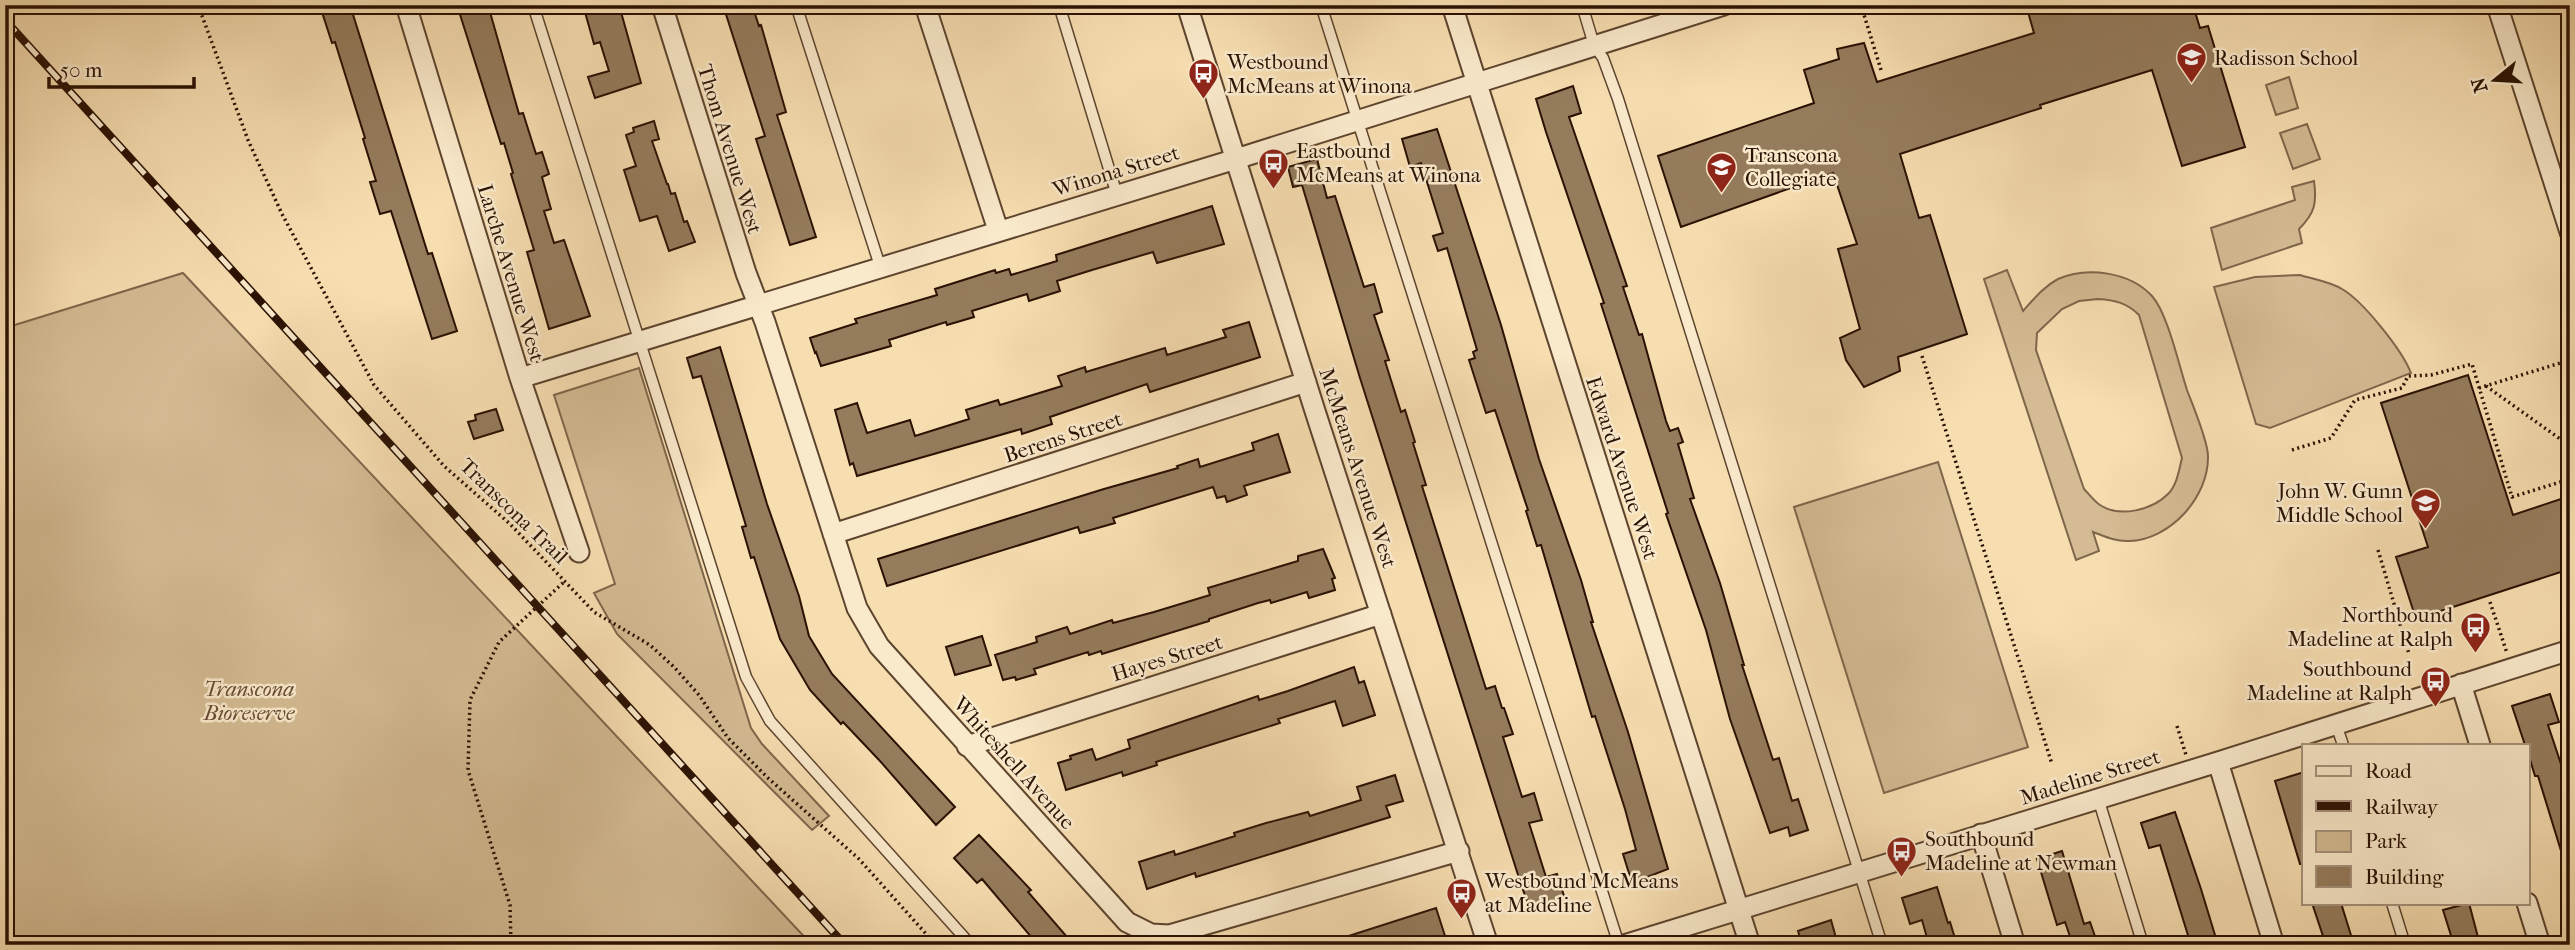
<svg xmlns="http://www.w3.org/2000/svg" width="2575" height="950" font-family="'IM FELL French Canon',serif">
  <rect width="100%" height="100%" fill="#f7deb1"/>
  <filter id="stains"><feTurbulence type="fractalNoise" baseFrequency=".00286" numOctaves="4"/><feColorMatrix values="0 0 0 0 .2 0 0 0 0 .09 0 0 0 0 .02 0 0 0 .5 -.17"/></filter>
  <radialGradient id="worn" r=".72"><stop offset=".6" stop-color="#630" stop-opacity="0"/><stop offset="1" stop-color="#630" stop-opacity=".3"/></radialGradient>
  <path fill="#d4bb93" stroke="#7f664b" stroke-width="2" fill-rule="evenodd" d="M2289,77L2298,108L2276,115L2266,85Z
    M2307,124L2320,159L2293,169L2280,133Z
    M2314,181C2317,203 2315,213 2299,229L2302,243L2222,270L2211,228L2295,200L2292,187Z
    M2007,270L2023,311C2033,300 2043,287 2058,279C2087,266 2130,272 2152,296C2168,314 2179,366 2187,390C2193,406 2208,441 2208,456C2209,497 2170,540 2129,541C2116,542 2104,536 2093,532L2099,551L2076,560L1984,279ZM2098,299C2115,300 2127,303 2139,315L2182,458C2179,470 2177,485 2168,494C2152,510 2120,518 2100,505C2094,501 2089,494 2084,489L2036,350L2037,333L2062,309L2079,301Z
    M183,273L812,945H5V328Z
    M2300,275C2313,279 2331,282 2342,289C2363,301 2402,350 2411,373L2270,428L2256,424L2214,287L2255,277Z
    M639,368L751,728L762,744L829,816L812,830L617,634L594,593L615,584L554,395Z
    M1938,462L2028,747L1884,793L1794,507Z"/>
  <path fill="#957c5d" stroke="#2a1103" stroke-width="2" d="M342,5H350L428,254L432,253L457,331L432,339L391,211L380,214L370,182L376,181L363,139L365,138L335,42L332,43L322,12Z
    M457,5H488L519,114L523,113L536,154L542,152L549,174L542,177L551,209L544,211L554,243L564,240L590,316L549,329L527,252L534,250L511,174L513,173L504,143L501,144Z
    M583,5H619L641,83L595,98L588,77L609,71L600,42L594,44Z
    M723,5H752L759,26L761,25L786,112L777,115L816,237L790,245L756,139L765,136Z
    M2026,5H2193L2200,28L2208,26L2245,147L2182,166L2152,70L2040,105L2041,108L1900,154L1919,218L1930,215L1967,334L1898,357L1900,371L1864,387L1846,360L1840,338L1860,329L1838,249L1857,244L1833,173L1681,227L1658,156L1814,103L1804,70L1839,59L1837,49L1864,43L1877,82L2034,33Z
    M1573,86L1581,113L1569,117L1627,286L1623,287L1639,335L1642,334L1666,421L1670,431L1678,428L1683,442L1678,444L1694,498L1690,499L1720,583L1744,665H1742L1773,760L1779,758L1792,801L1798,799L1808,830L1790,836L1788,827L1770,833L1730,719L1706,630L1666,514L1668,513L1601,304L1604,303L1546,132L1536,99Z
    M654,121L659,139L652,141L667,184H668L671,194L675,193L684,222L687,221L695,242L669,251L657,216L640,221L624,170L636,166L626,135L634,132L633,128Z
    M1437,129L1501,325L1539,459L1581,580L1593,622H1591L1628,732L1668,869L1632,883L1623,854L1636,850L1625,809L1595,716L1592,717L1541,545L1537,546L1526,511L1528,510L1495,410L1486,413L1469,360L1475,358L1473,352L1477,350L1447,248L1438,251L1433,236L1443,233L1421,163L1410,167L1402,139Z
    M1317,159L1327,198L1335,196L1364,287L1374,284L1382,312L1374,315L1389,360L1385,361L1401,412L1405,410L1415,442L1413,443L1426,485L1422,486L1486,689L1495,686L1502,708H1504L1513,734L1503,737L1522,797L1534,793L1542,820L1529,823L1546,877L1557,874L1566,902L1544,909L1543,906L1530,910L1519,878L1360,378L1302,185L1293,187L1288,167Z
    M1212,206L1224,244L1157,263L1153,252L1092,270L1057,281L1060,291L1029,301L1027,294L972,311L974,317L947,325L946,322L889,340L891,346L821,366L816,352L815,353L810,338L857,323L855,319L937,295L935,289L995,270L996,273L1009,269L1011,275L1057,261L1056,255Z
    M1249,322L1260,357L1150,392L1147,384L1050,417L1052,424L1022,434L1021,429L857,476L853,463L850,465L835,410L857,403L867,433L910,420L915,436L969,419L966,410L998,400L1000,405L1062,386L1058,376L1085,367L1086,372L1165,348L1167,355L1226,337L1223,330Z
    M720,347L767,504L799,596L809,636L832,674L955,807L936,825L880,761L843,722L841,724L810,690L780,639L754,557L751,558L742,527L746,526L701,376L693,378L687,358Z
    M2468,375L2513,515L2570,496V569L2416,619L2396,557L2428,547L2381,403Z
    M496,409L503,430L474,439L468,422L476,420L475,415Z
    M1278,434L1290,472L1244,486L1247,495L1227,502L1225,496L1217,498L1213,487L1113,518L1115,523L1080,533L1078,527L887,586L878,559L1104,489L1178,468L1177,466L1198,459L1200,467L1254,450L1252,443Z
    M1323,549L1335,578L1332,579L1335,590L1309,598L1307,592L1271,603L1270,600L1258,603L1209,619V621L1102,654L1101,651L1089,655L1088,652L1034,669L1036,674L1016,680L1015,677L1003,680L995,655L1037,642L1036,637L1067,627L1070,634L1112,620L1113,623L1154,612L1210,595L1208,588L1298,561V556Z
    M982,636L991,665L955,675L946,647Z
    M1354,667L1359,683L1364,681L1375,715L1343,726L1335,701L1278,719L1280,723L1156,762L1157,765L1123,776L1122,772L1066,790L1058,763L1071,759L1070,756L1092,749L1096,760L1130,748L1128,740L1258,696L1259,700L1288,691Z
    M2550,694L2559,722L2548,725L2570,791V866L2566,867L2538,776H2535L2528,753V745H2525L2512,706Z
    M2304,772V864H2300L2275,781Z
    M1395,775L1403,801L1386,806L1390,817L1196,877L1195,873L1147,889L1139,862L1174,851L1175,855L1235,836L1234,833L1266,823L1308,812L1310,816L1361,800L1357,787Z
    M2175,812L2201,889L2218,945H2191L2160,845L2149,848L2141,823Z
    M979,835L1031,890L1028,892L1074,945H1038L982,879L977,883L954,858Z
    M2062,851L2084,924L2090,922L2098,945H2073L2065,922L2057,925L2037,859Z
    M1937,887L1948,923L1950,922L1957,945H1929L1922,920L1910,924L1902,898Z
    M2312,903H2341L2354,945H2326Z
    M2469,903L2480,945H2454L2443,910Z
    M1436,908L1446,939L1428,945H1331L1330,942Z
    M1831,920L1838,945H1802L1798,931Z"/>
  <g fill="none" stroke-linecap="round" stroke-linejoin="round">
    <defs>
      <path id="service" d="M533,5L746,677L770,721L971,945
        M796,5L880,266
        M1059,5L1117,195
        M1321,5L1619,945
        M1582,5L1594,45L1603,58L1618,99L1882,945
        M2336,724L2343,745
        M2098,798L2143,945
        M2392,903L2405,945"/>
      <path id="minor" d="M406,5L520,378L579,552
        M662,5L746,273L765,322L857,608L879,646L1127,922L1151,934L1169,935L1459,851
        M925,5L998,230
        M1187,5L1315,411L1488,945
        M1452,5L1750,945
        M2497,5L2570,232
        M520,378L1236,159L1724,5
        M833,534L1306,382
        M2461,684L2480,745
        M967,746L1381,614
        M2218,762L2274,945
        M1981,834L2015,945
        M2527,903L2540,945
        M1624,945L2218,762L2570,650"/>
    </defs>
    <use href="#service" stroke="#5d442e" stroke-width="13"/>
    <use href="#minor" stroke="#5d442e" stroke-width="23"/>
    <path stroke="#2a1103" stroke-width="3.5" stroke-dasharray="2 3.5" stroke-linecap="butt" d="M198,5L248,140L282,214L374,385L444,466L510,524L594,612L650,645L674,667L699,695L728,738L768,778L859,859L936,945
      M1861,5L1881,70
      M1922,356L2052,764
      M2486,386L2570,446
      M2479,388L2570,360
      M2292,450L2331,438L2355,400L2402,388L2408,376L2431,375L2472,364L2512,497L2570,479
      M2378,550L2409,654
      M2490,602L2507,653
      M2177,726L2186,755
      M511,945L510,905L468,770L470,700L499,642L565,581"/>
    <use href="#service" stroke="#faeacc" stroke-width="10"/>
    <use href="#minor" stroke="#faeacc" stroke-width="19"/>
    <defs>
      <path id="rail" d="M5,20L845,945"/>
    </defs>
    <use href="#rail" stroke="#2a1103" stroke-width="8"/>
    <use href="#rail" stroke="#faeacc" stroke-width="5" stroke-dasharray="16" stroke-linecap="butt"/>
  </g>
  <defs>
    <symbol id="school-pin" viewBox="-11 -11 22 30"><path d="M0 17L-7.5 6A9.5 9.5 0 1 1 7.5 6Z" fill="#8f2418" stroke="#faeacc"/><path d="M0-5L7-2L0 1L-7-2ZM-4 1L0 2.5L4 1V4Q0 6-4 4Z" fill="#fff"/></symbol>
    <symbol id="bus-pin" viewBox="-11 -11 22 30"><path d="M0 17L-7.5 6A9.5 9.5 0 1 1 7.5 6Z" fill="#8f2418" stroke="#faeacc"/><path d="M-5-6H5V4H4V6H2V4H-2V6H-4V4H-5ZM-3.5-4V0h7V-4ZM-3.5 1.2v1.5H-2V1.2ZM2 1.2v1.5H3.5V1.2Z" fill="#fff"/></symbol>
  </defs>
  <g fill-rule="evenodd">
    <use href="#school-pin" x="2174" y="40" width="35" height="47"/>
    <use href="#bus-pin" x="1186" y="56" width="35" height="47"/>
    <use href="#bus-pin" x="1256" y="146" width="35" height="47"/>
    <use href="#school-pin" x="1704" y="150" width="35" height="47"/>
    <use href="#school-pin" x="2408" y="486" width="35" height="47"/>
    <use href="#bus-pin" x="2458" y="610" width="35" height="47"/>
    <use href="#bus-pin" x="2418" y="664" width="35" height="47"/>
    <use href="#bus-pin" x="1884" y="834" width="35" height="47"/>
    <use href="#bus-pin" x="1444" y="876" width="35" height="47"/>
  </g>
  <g text-anchor="middle" stroke-width="5" stroke-linejoin="round" paint-order="stroke">
    <g font-size="21" fill="#2a1103" stroke="#faeacc" text-anchor="start">
      <text x="2214" y="65">Radisson School</text>
      <text x="1227" y="69">Westbound<tspan x="1227" dy="24">McMeans at Winona</tspan></text>
      <text x="1296" y="158">Eastbound<tspan x="1296" dy="24">McMeans at Winona</tspan></text>
      <text x="1745" y="162">Transcona<tspan x="1745" dy="24">Collegiate</tspan></text>
      <text x="2403" y="498" text-anchor="end">John W. Gunn<tspan x="2403" dy="24">Middle School</tspan></text>
      <text x="2453" y="622" text-anchor="end">Northbound<tspan x="2453" dy="24">Madeline at Ralph</tspan></text>
      <text x="2412" y="676" text-anchor="end">Southbound<tspan x="2412" dy="24">Madeline at Ralph</tspan></text>
      <text x="1925" y="846">Southbound<tspan x="1925" dy="24">Madeline at Newman</tspan></text>
      <text x="1485" y="888">Westbound McMeans<tspan x="1485" dy="24">at Madeline</tspan></text>
    </g>
    <g font-size="21" fill="#2a1103" stroke="#faeacc">
      <text transform="translate(730 149) rotate(73)" y="7">Thom Avenue West</text>
      <text transform="translate(1116 171) rotate(-17)" y="7">Winona Street</text>
      <text transform="translate(511 273) rotate(73)" y="7">Larche Avenue West</text>
      <text transform="translate(1063 437) rotate(-18)" y="7">Berens Street</text>
      <text transform="translate(1358 468) rotate(72)" y="7">McMeans Avenue West</text>
      <text transform="translate(1622 468) rotate(72)" y="7">Edward Avenue West</text>
      <text transform="translate(514 511) rotate(44)" y="7">Transcona Trail</text>
      <text transform="translate(1167 658) rotate(-17)" y="7">Hayes Street</text>
      <text transform="translate(1014 763) rotate(48)" y="7">Whiteshell Avenue</text>
      <text transform="translate(2090 777) rotate(-17)" y="7">Madeline Street</text>
    </g>
    <g font-size="21" font-style="italic" fill="#664c35" stroke="#faeacc">
      <text x="249" y="696">Transcona<tspan x="249" dy="24">Bioreserve</tspan></text>
    </g>
  </g>
  <rect width="2575" height="950" fill="none" stroke="#f7deb1" stroke-width="28"/>
  <rect x="7" y="7" width="2561" height="936" fill="none" stroke="#2a1103" stroke-width="3.5"/>
  <rect x="14" y="14" width="2547" height="922" fill="none" stroke="#2a1103" stroke-width="2"/>
  <rect x="2302" y="744" width="228" height="161" fill="#faeacc" stroke="#a7937c" stroke-width="2"/>
  <rect x="2316" y="766" width="35" height="10" fill="#faeacc" stroke="#a7937c" stroke-width="2"/>
  <text x="2365" y="778" font-size="21" fill="#2a1103">Road</text>
  <rect x="2316" y="801" width="35" height="10" fill="#2a1103" stroke="#a7937c" stroke-width="2"/>
  <text x="2365" y="814" font-size="21" fill="#2a1103">Railway</text>
  <rect x="2316" y="831" width="35" height="21" fill="#d4bb93" stroke="#a7937c" stroke-width="2"/>
  <text x="2365" y="848" font-size="21" fill="#2a1103">Park</text>
  <rect x="2316" y="866" width="35" height="21" fill="#957c5d" stroke="#a7937c" stroke-width="2"/>
  <text x="2365" y="884" font-size="21" fill="#2a1103">Building</text>
  <g transform="translate(2495 80) rotate(252)" stroke="#faeacc" stroke-width="5" paint-order="stroke">
  <path d="M0-5L12 26L0 18L-12 26Z" fill="#2a1103"/>
  <text y="-10" font-size="19" font-weight="bold" text-anchor="middle" fill="#2a1103">N</text>
  </g>
  <path d="M49 77v10h145v-10" fill="none" stroke="#2a1103" stroke-width="3.5"/>
  <text x="60" y="77" font-size="21" fill="#2a1103" stroke="#faeacc" stroke-width="5" paint-order="stroke">50 m</text>
  <rect width="100%" height="100%" filter="url(#stains)"/>
  <rect width="100%" height="100%" fill="url(#worn)"/>
</svg>
